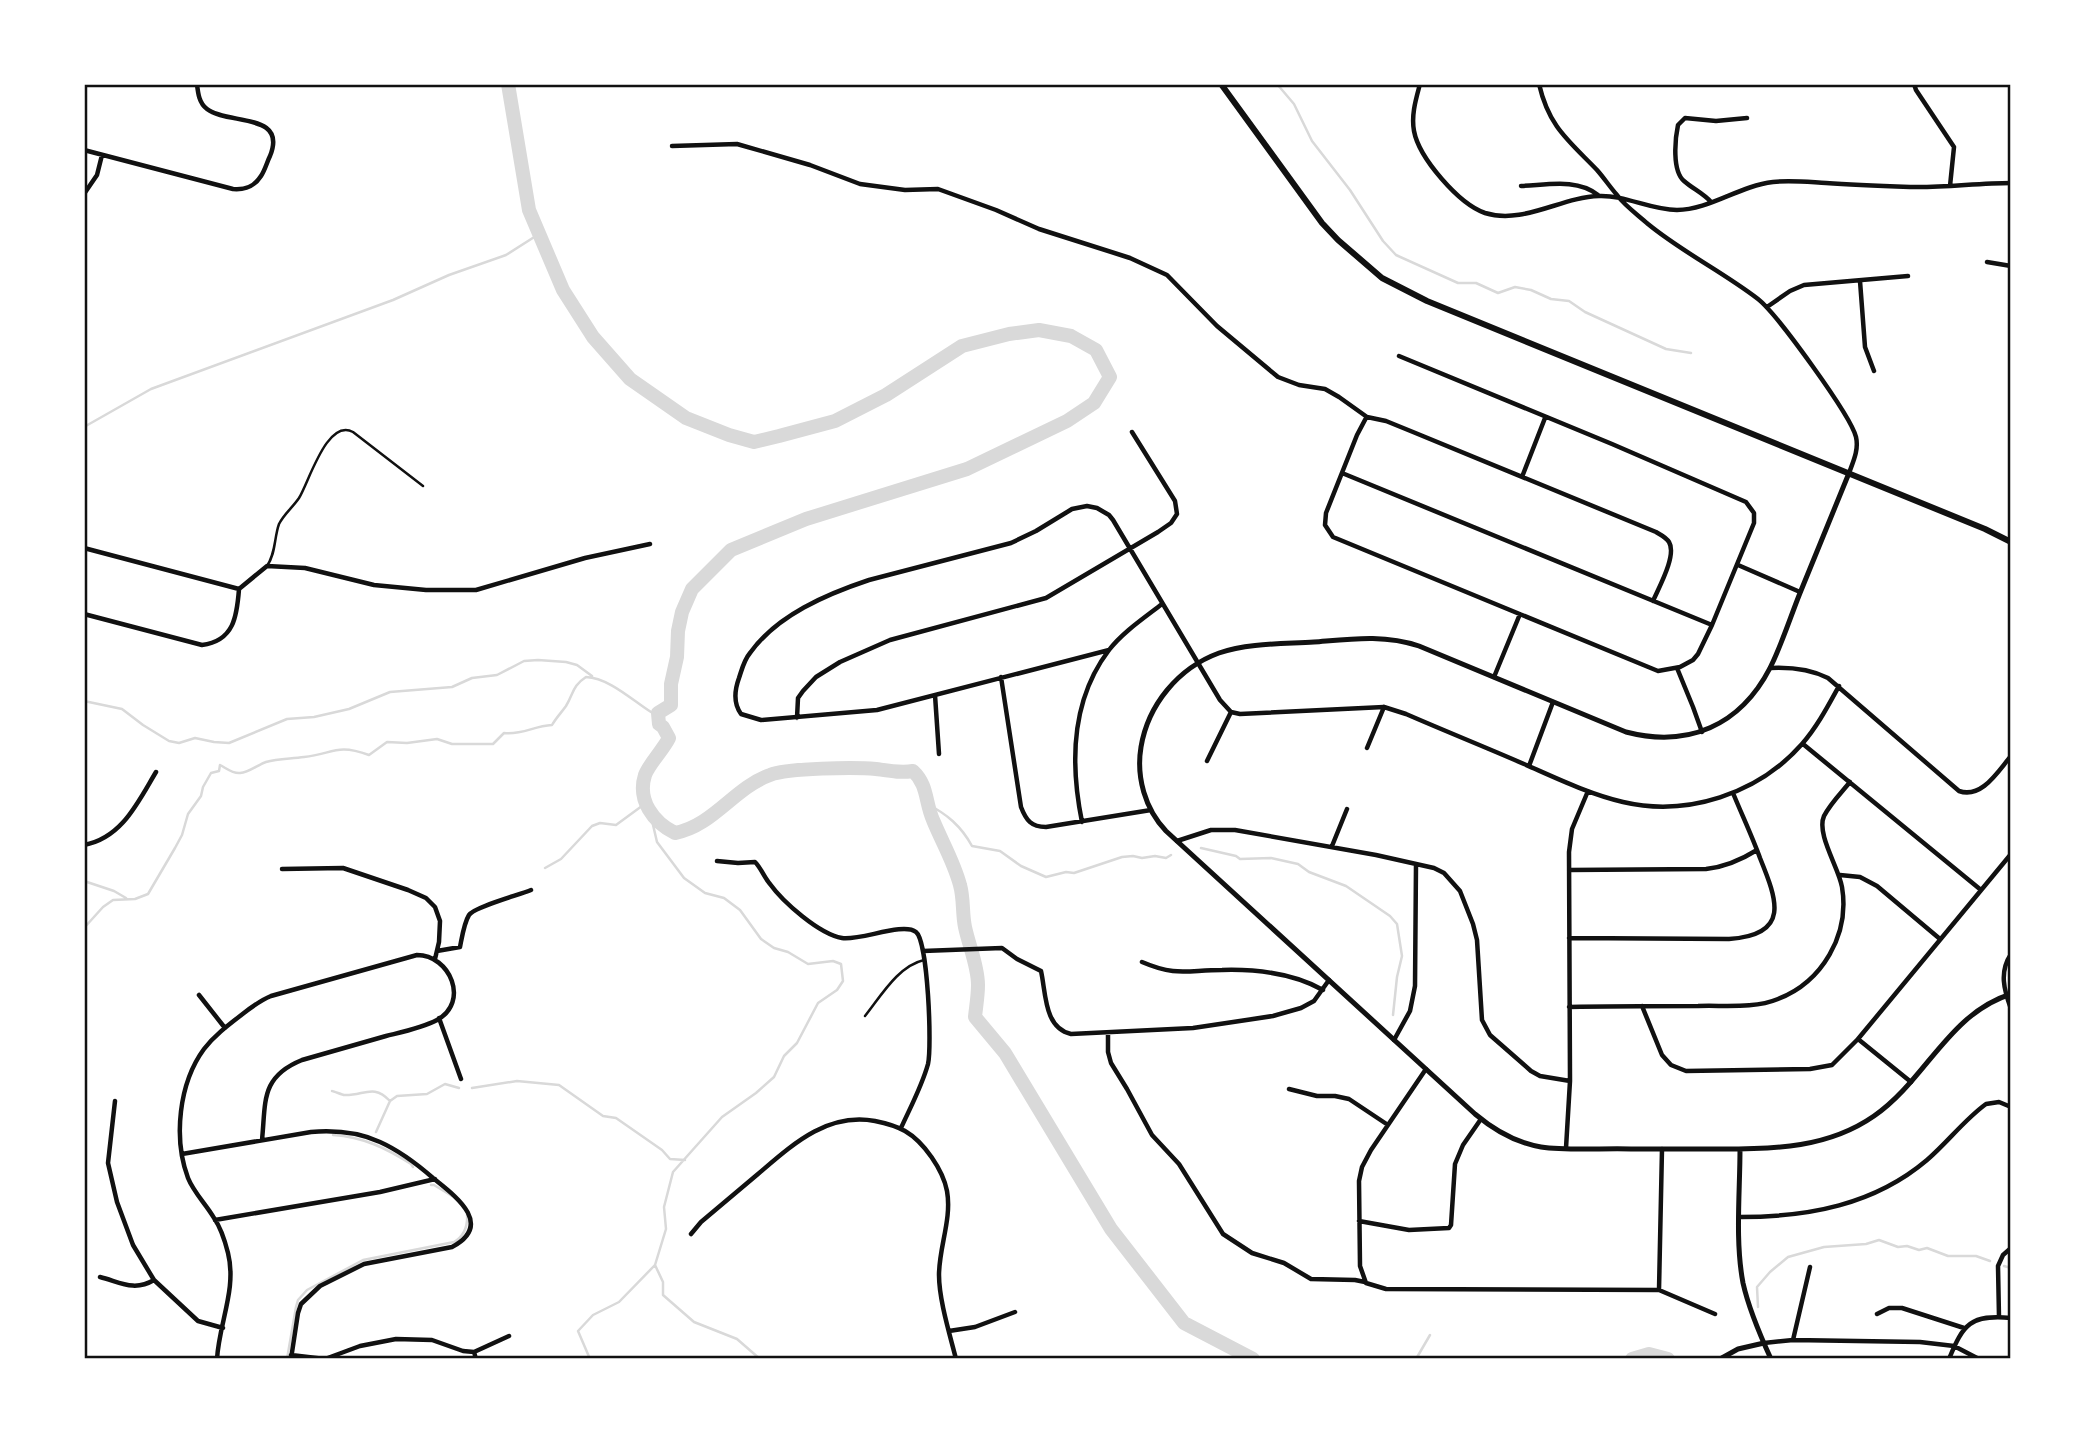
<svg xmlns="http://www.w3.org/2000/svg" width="2095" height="1443" font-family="'Varela Round',sans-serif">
  <rect width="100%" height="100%" fill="#fff"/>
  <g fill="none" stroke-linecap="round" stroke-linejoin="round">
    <path stroke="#d9d9d9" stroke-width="2.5" d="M1277,84L1294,104L1312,141L1350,190L1383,241L1396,255L1458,283H1476L1498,293L1515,287L1531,290L1551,299L1569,301L1585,312L1666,349L1691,353
      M84,427L151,389L393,300L449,275L506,255L539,234
      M84,701L122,709L143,725L169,741L179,743L195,738L214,742L229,743L287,719L314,717L349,709L390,692L452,687L472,678L497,675L524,661L538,660L566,662L577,665L592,676
      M927,804C947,814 961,826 972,846L1000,851L1021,866L1046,877L1066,872L1074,873L1122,857L1133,856L1142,858L1155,856L1166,858L1171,855
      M1201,848L1236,856L1240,859L1271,858L1298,864L1309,872L1346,886L1390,916L1397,924L1402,956L1397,977L1393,1015
      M545,868L561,859L592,826L600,823L616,825L646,803
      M84,881L114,891L126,898
      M84,928L103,907L113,900L135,899L148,894L175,848L182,835L188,814L201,796L203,787L211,773L219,771L220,765C226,768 233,774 240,773C250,772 257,765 266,762C278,758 291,759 304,757C333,754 336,743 369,755L387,742L407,743L437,739L452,744H493L504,733C523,735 533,726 552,725C556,718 561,713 566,706C574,693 572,686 586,677C609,678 632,700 651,712L658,713
      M472,1088L517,1081L559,1085L603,1116L616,1118L662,1150L670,1159L685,1160
      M332,1091C333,1091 343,1095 344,1095C364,1096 373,1083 390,1101
      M376,1132L390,1101L397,1096L427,1094L445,1084L459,1088
      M333,1135C363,1137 386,1148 411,1164L413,1167
      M431,1185H434L452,1196
      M655,1265L663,1282V1295L694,1322L737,1339L760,1359
      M2004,1266L2011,1268
      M1758,1307L1757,1287L1770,1272L1788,1257L1824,1247L1866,1244L1879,1240L1898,1247L1907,1246L1919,1250L1927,1248L1948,1256H1976L1990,1261
      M287,1359L296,1307L298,1300L307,1290L363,1260L454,1242C464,1236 468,1227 467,1214
      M590,1359L578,1331L593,1315L619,1302L655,1265L666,1229L664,1207L673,1172L722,1117L756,1093L774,1077L784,1056L797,1043L818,1003L837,990L843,981L841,964L833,961L808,964L788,952L774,948L761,939L740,910L724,898L705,893L684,878L657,842L650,812
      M1416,1359L1430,1335"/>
    <path stroke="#d9d9d9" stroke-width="14" d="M508,84L529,210L563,290L593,337L630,379L686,418L729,435L754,442L779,436L835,421L886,395L962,346L1009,334L1039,330L1071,336L1096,350L1110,377L1094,403L1067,421L967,469L806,519L731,550L692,589L682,612L678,631L677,657L671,684V705L658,713L659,724L663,727L669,738C663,750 649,764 645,775C637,800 653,822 675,833C713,826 734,788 770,775C788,768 855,767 876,769C890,771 900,773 913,771C928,785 925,802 933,820C942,842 954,862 960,885C964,899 962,913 965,927C969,946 978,966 978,985C978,996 976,1007 975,1017L1005,1053L1111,1229L1184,1323L1253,1359
      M1632,1359L1649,1354L1668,1359"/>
    <path stroke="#111" stroke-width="2.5" d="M267,566C276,553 274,538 279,524C284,514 293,507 299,498C309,482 327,418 353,432L423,486
      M865,1016C881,996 898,966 924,960"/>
    <path stroke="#111" stroke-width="4.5" d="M1420,84C1416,99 1411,115 1414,131C1419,158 1459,204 1485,213C1523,225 1561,197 1599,196C1626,195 1650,210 1677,210C1709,210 1739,186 1773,182C1790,180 1808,182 1826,183C1854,185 1882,186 1910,187C1944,188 1977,183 2011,183
      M1539,84C1549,127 1568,140 1597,170C1604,178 1610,187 1617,195C1625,206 1638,215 1648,224C1682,252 1723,272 1758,299C1777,314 1851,416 1856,437C1859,450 1853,462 1849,473
      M1914,84L1916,90L1954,147L1950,186
      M672,146L737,144L810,165L860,184L905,190L938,189L996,210L1039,229L1130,258L1167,275L1217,326L1278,377L1299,385L1325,389L1339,397L1367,417L1386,421L1413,432L1656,532C1661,535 1666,537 1669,542C1677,555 1659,587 1653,601
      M84,150L233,189C245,190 254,187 261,176C265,170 267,162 270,156C288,112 227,125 207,109C199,103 198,93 197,84
      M1521,186C1547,185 1577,178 1598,195
      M84,194L97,175L102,155
      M1711,202C1703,193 1693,189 1684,181C1672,171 1675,139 1678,125L1685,118L1716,121L1747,118
      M1987,262L2011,266
      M1860,281L1865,347L1874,371
      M1767,307L1790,291L1804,285L1908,276
      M1366,418L1357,435L1326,513L1325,525L1333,537L1658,671L1680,667L1693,660L1698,654L1712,625L1754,523V513L1746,502L1612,444L1399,356
      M1342,473L1712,625
      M1522,477L1545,418
      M84,548L239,589
      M1738,565L1800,592
      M84,614L202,645C234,641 237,616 239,589L267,566L305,568L374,585L426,590H476L585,558L650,544
      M1109,650L877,710L761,720L741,714C733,703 735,689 739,678C742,669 744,660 750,653C777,615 827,594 869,580L1011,543L1036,531L1072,509L1087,506L1097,508L1109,515L1113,520L1220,700L1231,712L1240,714L1384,707L1406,714C1445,731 1485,747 1524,764C1556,778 1589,794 1623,802C1687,817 1758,794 1802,744C1817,727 1828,706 1839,686
      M1677,668L1693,707L1702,732
      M1770,668C1790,667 1810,669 1828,678L1959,791C1982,799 1998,771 2011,756
      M1001,677L1021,807C1026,820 1031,827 1046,827L1151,810
      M1494,677L1520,614
      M935,695L939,754
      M797,718L798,698L803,691L816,677L840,662L890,640L1046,598L1158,532L1171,523L1177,514L1175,501L1132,432
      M1803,744L1981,890
      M1367,748L1384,707
      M1207,761L1231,712
      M1529,766L1553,702
      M1082,822C1070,763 1071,700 1109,650C1123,632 1144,618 1162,604
      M1177,841L1211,830H1235L1376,855L1434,868L1444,873L1460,891L1473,924L1477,940L1482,1020L1490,1035L1531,1071L1540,1076L1570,1081
      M84,845C122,838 138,802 156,772
      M1332,846L1347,809
      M717,861L738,863L755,862C761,868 764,877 770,884C783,902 819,934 842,938C860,941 903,922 916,932C928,941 932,1047 928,1064C922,1086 910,1108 901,1128
      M282,869L343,868L408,890L426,898L435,907L440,921L439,942L435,959
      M1569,870L1706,869C1725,867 1741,860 1757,850
      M1840,875L1860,877L1877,886L1940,939
      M1569,938L1729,939C1791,935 1777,900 1760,858C1752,836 1742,815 1733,793
      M437,951L460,947C462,937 464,923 469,915C474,907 519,895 531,890
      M923,951L1002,948L1017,959L1041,971C1046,993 1044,1028 1071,1034L1193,1028L1273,1016L1301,1008L1314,1001L1329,980
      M2011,954C1999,972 2004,990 2011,1009
      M1142,962C1177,977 1187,970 1222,970C1257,969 1293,973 1323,990
      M199,995L225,1028
      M1642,1006L1662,1055L1671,1065L1686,1071L1810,1069L1832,1065L1858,1039L2011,854
      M1569,1007C1612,1006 1655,1006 1698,1006C1723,1005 1754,1009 1778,999C1822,982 1850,935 1842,887C1839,868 1816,834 1824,816C1830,804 1841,793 1850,782
      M439,1018L461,1079
      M1108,1033V1052L1111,1063L1127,1089L1152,1135L1179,1164L1223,1234L1252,1253L1284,1263L1311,1279L1355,1280L1365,1282
      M1858,1039L1911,1082
      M1394,1040L1410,1011L1415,986L1416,864
      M1426,1069L1371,1150L1362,1167L1359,1181L1360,1266L1366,1283L1386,1289L1659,1290L1715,1314
      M1289,1089L1317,1096H1335L1349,1099L1388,1125
      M115,1101L108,1163L117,1202L133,1245L154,1280L198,1321L223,1328
      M1566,1148L1570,1081L1569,852L1572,829L1588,791
      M182,1154L311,1132C335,1130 358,1132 380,1142C400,1151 417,1164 433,1178C454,1195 495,1224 452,1247L364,1264L320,1286L301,1304L298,1313L291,1359
      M1740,1217C1808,1217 1874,1205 1927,1160C1948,1142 1964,1120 1986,1104L1999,1102L2011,1107
      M215,1220L380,1192L435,1179
      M1359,1221L1409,1230L1449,1228L1451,1225L1455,1164L1463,1145L1481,1119
      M691,1234L701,1222C720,1206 739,1190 758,1174C792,1145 827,1112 875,1121C885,1123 896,1126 905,1131C924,1142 943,1170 947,1191C952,1219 939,1247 939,1275C939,1300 950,1335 956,1359
      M100,1277C120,1282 134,1292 154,1280
      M1659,1290L1662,1149
      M1877,1314L1889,1308H1902L1964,1328
      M1999,1317L1998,1266L2003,1255L2011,1248
      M949,1331L975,1327L1015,1312
      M1793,1340L1810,1267
      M1764,1343L1793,1340L1920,1342L1954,1346L1979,1359
      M291,1355L325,1359L360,1346L396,1339L432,1340L463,1351L474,1352
      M217,1359C219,1323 237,1289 228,1253C225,1241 221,1228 214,1218C206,1204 194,1193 188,1178C173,1138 179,1083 204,1049C214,1036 227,1026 240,1016C250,1008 259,1001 271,996L417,955C450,955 470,1002 437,1020C422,1028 402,1032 386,1036C358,1044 330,1052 302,1060C260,1077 266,1102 262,1140
      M476,1359L474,1352L509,1336
      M1949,1359C1963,1324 1971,1314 2011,1318"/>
    <path stroke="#111" stroke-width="5" d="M1849,473C1833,513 1816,553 1800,593C1790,618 1782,644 1770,668C1740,726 1688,748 1626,732L1419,646C1384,634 1350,639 1314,642C1283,644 1248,643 1219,653C1178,668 1148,705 1141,747C1136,777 1145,809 1166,831L1475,1114C1494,1130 1517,1143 1541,1147C1568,1151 1604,1148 1631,1149C1661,1149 1691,1149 1722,1149C1775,1149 1828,1148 1874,1116C1926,1080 1948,1014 2011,994
      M1740,1149C1740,1192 1735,1241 1743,1283C1749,1310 1760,1335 1771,1359
      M1720,1359L1738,1349L1764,1343"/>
    <path stroke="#111" stroke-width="6" d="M1221,84L1322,223L1338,240L1382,278L1427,301L1985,529L2011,542"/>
  </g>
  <rect width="2095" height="1443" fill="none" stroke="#ffffff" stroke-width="172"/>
  <rect x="86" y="86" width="1923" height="1271" fill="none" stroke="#111" stroke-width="2.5"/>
</svg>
